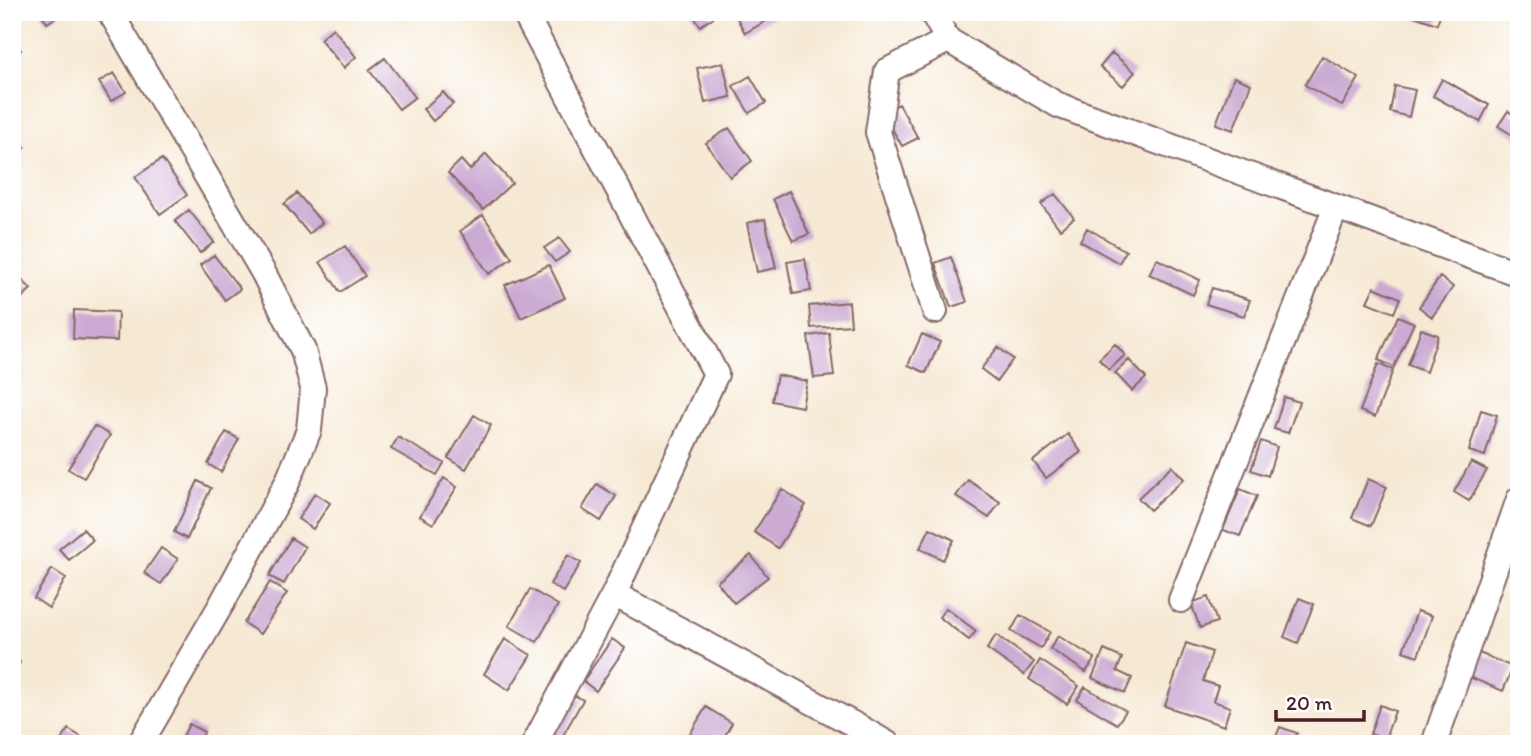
<svg xmlns="http://www.w3.org/2000/svg" width="1531" height="756" font-family="Itim,sans-serif">
  <rect width="100%" height="100%" fill="#fff"/>
  <filter id="ink" filterUnits="userSpaceOnUse"><feTurbulence type="fractalNoise" baseFrequency=".0143" numOctaves="2"/><feDisplacementMap in="SourceGraphic" scale="14" xChannelSelector="R" yChannelSelector="G"/><feConvolveMatrix kernelMatrix="1 2 1 2 8 2 1 2 1" color-interpolation-filters="sRGB"/></filter>
  <filter id="wash" filterUnits="userSpaceOnUse"><feTurbulence type="fractalNoise" baseFrequency=".00686" numOctaves="4" result="noise"/><feDisplacementMap in="SourceGraphic" scale="28" xChannelSelector="R" yChannelSelector="G"/><feGaussianBlur stdDeviation="1.57" result="paint"/><feColorMatrix in="noise" values="0 0 0 0 0 0 0 0 0 0 0 0 0 0 0 0 0 1.4 0 .05"/><feComposite in="paint" operator="in"/></filter>
  <g filter="url(#wash)">
    <rect width="100%" height="100%" fill="#f6e9d4"/>
    <g id="blocks">
      <path fill="#cbaad3" d="M40,12H64L47,23Z
        M691,12H711L714,17L700,26Z
        M747,12H782L745,33L737,18Z
        M1402,12H1441L1437,24Z
        M333,28L356,57L344,68L320,39Z
        M12,39L21,50L12,57Z
        M1112,53L1135,72L1123,86L1100,67Z
        M1322,56L1359,78L1342,106L1305,85Z
        M385,58L415,97L399,109L369,70Z
        M723,63L731,97L705,103L697,68Z
        M114,73L126,92L111,101L99,82Z
        M750,76L766,103L749,113L733,86Z
        M1234,77L1251,84L1233,130L1216,124Z
        M1442,79L1489,105L1480,122L1433,96Z
        M1395,86L1415,90L1409,117L1390,112Z
        M443,92L453,104L433,121L423,109Z
        M899,104L918,138L902,146L883,113Z
        M1508,111L1519,119V139L1498,126Z
        M729,128L752,161L730,177L706,143Z
        M12,131L25,147L12,156Z
        M486,154L512,183L483,210L448,173L461,160L470,170Z
        M162,159L187,195L160,214L135,177Z
        M789,191L809,234L793,241L773,199Z
        M297,193L322,223L309,234L284,204Z
        M1055,194L1074,218L1060,229L1041,204Z
        M189,210L214,242L200,253L175,221Z
        M483,215L512,258L489,274L460,231Z
        M765,219L776,268L757,272L747,223Z
        M1087,228L1126,251L1119,263L1080,241Z
        M559,238L570,252L555,262L544,248Z
        M345,246L365,276L340,292L320,262Z
        M214,255L240,289L225,300L200,265Z
        M951,257L967,302L951,307L935,263Z
        M805,259L811,291L793,294L787,262Z
        M1157,259L1200,280L1193,295L1149,274Z
        M549,265L565,298L521,318L505,285Z
        M12,270L31,289L18,301L12,294Z
        M1440,277L1453,287L1432,317L1419,307Z
        M1374,287L1400,298L1394,313L1367,302Z
        M1212,288L1250,300L1244,316L1206,304Z
        M849,302L851,325L811,328L809,306Z
        M74,310L118,312L117,341L73,339Z
        M1398,316L1414,323L1394,367L1378,360Z
        M1421,329L1438,335L1426,372L1408,365Z
        M829,333L834,376L814,378L808,336Z
        M922,334L940,342L926,373L908,365Z
        M1115,344L1125,355L1109,370L1099,359Z
        M998,347L1013,359L997,381L981,369Z
        M1129,360L1146,378L1132,391L1115,373Z
        M1378,364L1393,370L1375,417L1360,411Z
        M777,375L807,381L802,407L772,401Z
        M1284,397L1299,402L1288,433L1274,429Z
        M1481,410L1497,415L1485,456L1469,451Z
        M474,415L491,425L466,469L448,458Z
        M94,426L110,435L84,478L68,469Z
        M226,432L239,439L221,472L208,464Z
        M1068,434L1081,452L1046,478L1033,461Z
        M398,437L444,463L437,475L391,449Z
        M1261,441L1277,447L1268,476L1251,470Z
        M1471,462L1487,470L1469,501L1454,492Z
        M1172,466L1184,479L1150,510L1138,498Z
        M444,478L457,487L433,524L420,516Z
        M1368,479L1387,487L1371,526L1352,518Z
        M968,480L1000,502L989,518L956,496Z
        M198,481L211,488L187,539L174,532Z
        M597,484L616,496L601,521L582,509Z
        M782,489L806,505L778,548L754,532Z
        M1240,489L1257,496L1240,536L1223,530Z
        M315,493L330,503L313,529L298,519Z
        M930,528L954,540L943,560L920,548Z
        M83,529L93,540L69,560L59,549Z
        M291,538L305,547L284,584L269,576Z
        M161,548L178,559L161,584L144,573Z
        M568,555L581,563L563,592L550,584Z
        M751,555L768,577L734,603L717,582Z
        M52,569L66,578L49,608L34,598Z
        M270,582L287,593L260,634L244,623Z
        M530,589L558,605L537,642L509,626Z
        M1208,597L1217,622L1200,628L1191,603Z
        M1299,598L1314,604L1298,643L1284,637Z
        M946,608L976,631L969,640L939,617Z
        M1417,611L1432,616L1418,656L1403,651Z
        M1020,615L1050,632L1041,648L1011,631Z
        M996,635L1034,662L1024,675L987,649Z
        M1058,636L1095,658L1086,672L1050,649Z
        M505,639L531,655L509,690L484,674Z
        M612,639L625,648L596,691L583,681Z
        M1186,643L1212,652L1203,681L1218,686L1213,701L1230,707L1224,726L1165,706Z
        M1104,650L1122,658L1117,671L1132,678L1125,693L1092,678Z
        M1479,653L1513,667L1503,691L1469,677Z
        M12,659L20,662L13,683H12Z
        M1040,660L1079,686L1067,704L1029,679Z
        M1085,687L1126,711L1117,724L1077,700Z
        M567,691L583,700L561,739L545,730Z
        M1380,705L1395,711L1385,739L1370,734Z
        M706,707L732,723L720,744H684Z
        M189,724L204,732L199,744L180,742Z
        M1280,727L1297,733L1293,744H1273Z
        M68,729L83,738L80,744H59Z"/>
    </g>
  </g>
  <g filter="url(#ink)">
    <use href="#blocks" fill-opacity="0" stroke="#866666" stroke-width="2"/>
    <g fill="none" stroke-linecap="round" stroke-linejoin="round">
      <defs>
        <path id="street" d="M110,12L263,272L303,350L313,388L309,430L287,483L221,605L140,744
          M524,12L716,374L614,594L534,744
          M932,12L948,40L1058,105L1519,274
          M935,311L878,132L887,71L948,40
          M614,594L864,730L856,744
          M1181,600L1336,207
          M864,730L888,744
          M1434,744L1519,499"/>
      </defs>
      <use href="#street" stroke="#866666" stroke-width="28"/>
      <use href="#street" stroke="#fff" stroke-width="24"/>
    </g>
  </g>
  <rect width="1531" height="756" fill="none" stroke="#fff" stroke-width="42"/>
  <path d="M1276 710v10h88v-10" fill="none" stroke="#4a1f2b" stroke-width="3.5"/>
  <text x="1286" y="710" font-size="21" fill="#4a1f2b" stroke="#ffffff" stroke-width="5" paint-order="stroke">20 m</text>
</svg>
